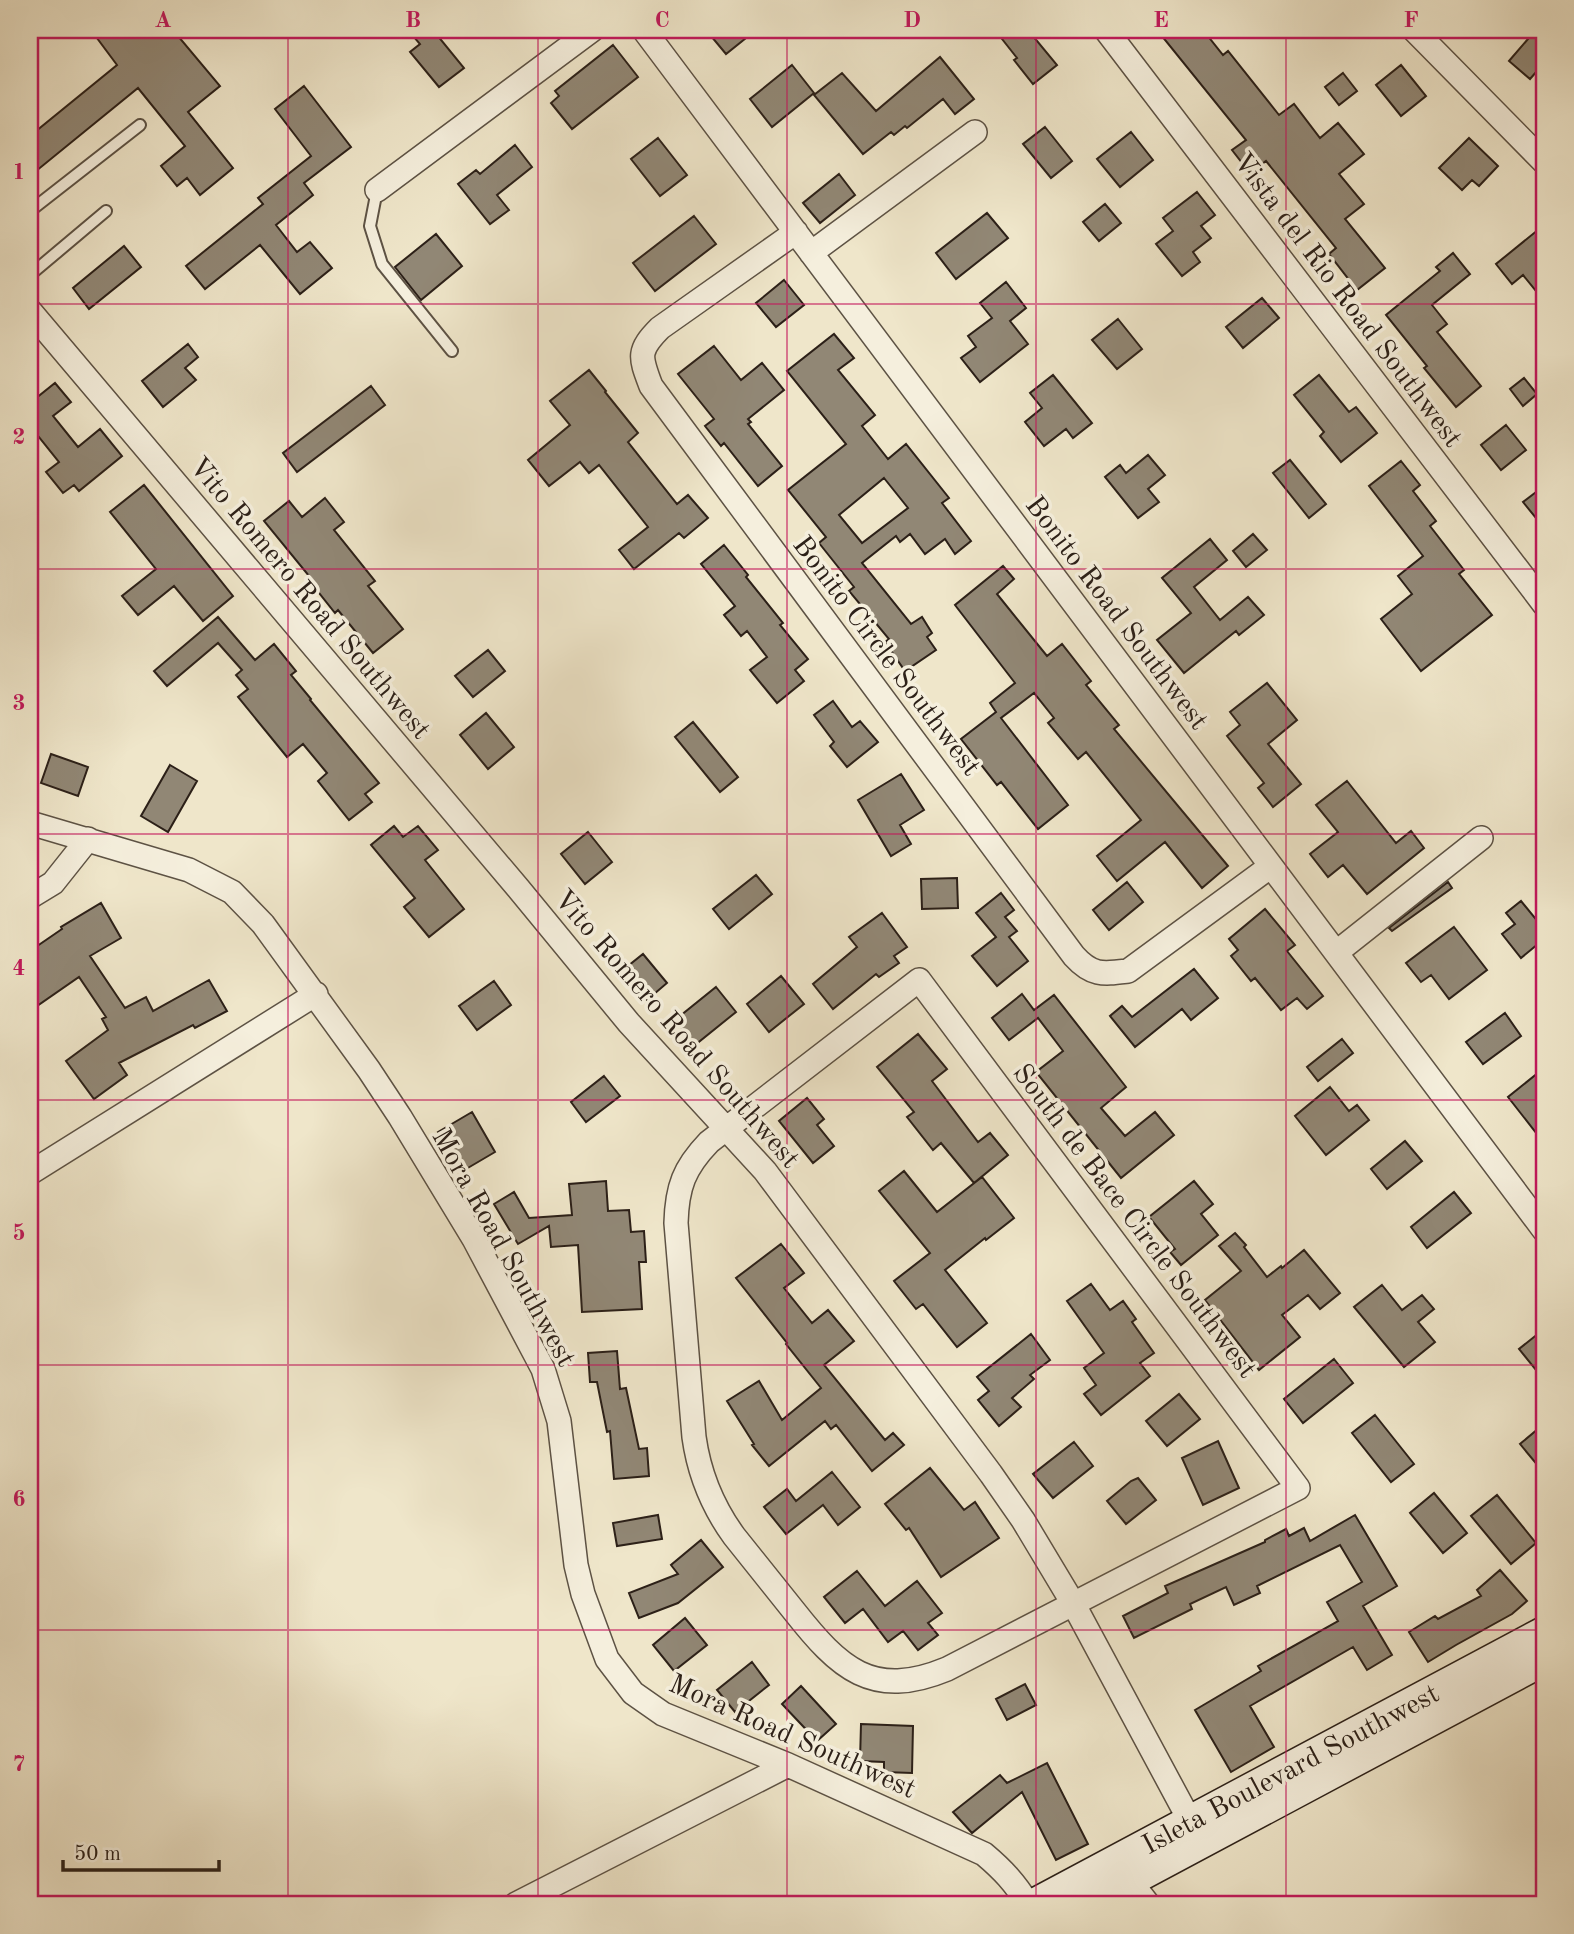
<svg xmlns="http://www.w3.org/2000/svg" width="1574" height="1934" font-family="'Old Standard TT',serif">
  <rect width="100%" height="100%" fill="#efe6ca"/>
  <filter id="stains"><feTurbulence type="fractalNoise" baseFrequency=".00286" numOctaves="4"/><feColorMatrix values="0 0 0 0 .2 0 0 0 0 .09 0 0 0 0 .02 0 0 0 .5 -.17"/></filter>
  <radialGradient id="worn" r=".72"><stop offset=".6" stop-color="#630" stop-opacity="0"/><stop offset="1" stop-color="#630" stop-opacity=".3"/></radialGradient>
  <path fill="#918775" stroke="#2c2018" stroke-width="2" fill-rule="evenodd" d="M91,30H173L220,86L188,112L233,168L200,195L187,178L177,186L161,166L185,146L138,88L30,176V136L117,65Z
    M408,30H433L464,68L439,87L410,52L420,44Z
    M706,30H756L726,54Z
    M995,30H1028L1057,65L1033,84L1014,60L1017,58Z
    M1157,30H1203L1223,55L1228,51L1279,115L1294,104L1320,138L1338,123L1364,154L1339,174L1364,204L1345,219L1385,268L1357,290L1329,254L1336,248L1266,161L1250,173L1232,150L1246,140Z
    M1534,32L1544,41V63L1530,79L1509,61Z
    M613,45L638,77L572,129L551,103L559,96L555,91Z
    M940,57L974,99L955,114L943,99L907,128L905,126L894,135L891,132L863,154L814,95L842,73L876,111Z
    M792,65L814,93L772,127L750,99Z
    M1401,65L1426,96L1401,116L1376,85Z
    M1343,73L1357,91L1339,105L1325,87Z
    M304,86L351,147L304,183L313,195L276,225L297,252L310,242L332,268L300,294L260,245L205,289L186,266L263,204L258,198L311,156L275,109Z
    M1045,127L1072,161L1051,178L1023,144Z
    M1131,132L1153,160L1120,187L1097,159Z
    M658,138L687,175L660,196L631,159Z
    M1469,138L1498,166L1479,186L1472,180L1462,190L1439,168Z
    M515,145L532,167L497,195L509,210L490,224L458,184L476,170L480,174Z
    M839,174L855,195L820,223L803,203Z
    M1197,192L1215,215L1201,226L1211,238L1193,252L1200,262L1182,276L1156,244L1173,231L1163,218Z
    M1105,204L1121,223L1099,241L1083,222Z
    M987,213L1008,238L956,279L936,253Z
    M694,216L716,244L655,291L633,263Z
    M1544,225V301L1523,275L1512,284L1496,264Z
    M436,234L462,266L421,300L395,267Z
    M124,246L141,267L89,309L73,288Z
    M1453,253L1470,274L1432,305L1447,324L1437,332L1481,386L1456,407L1424,368L1427,366L1386,315L1440,271L1436,267Z
    M784,280L804,305L776,327L756,303Z
    M1006,282L1026,308L1010,321L1028,344L980,382L961,358L976,347L968,336L992,318L980,303Z
    M1262,298L1279,318L1243,348L1226,327Z
    M1118,319L1142,349L1117,369L1092,340Z
    M834,334L854,358L838,370L875,415L862,426L888,459L906,444L949,498L942,503L971,541L955,554L945,539L925,554L910,534L900,542L896,536L862,563L911,624L922,617L932,633L927,637L936,650L905,671L885,642L889,639L849,591L854,587L819,543L826,537L788,490L846,444L787,371ZM884,478L908,508L862,543L839,515Z
    M188,344L198,357L185,368L196,380L163,407L142,381Z
    M714,346L741,380L762,363L784,390L748,419L751,422L748,424L782,466L758,486L724,443L721,446L705,426L714,419L678,374Z
    M589,370L606,391L605,392L638,433L628,442L677,504L688,495L708,518L684,538L679,533L634,569L619,550L648,527L599,465L589,473L580,462L549,486L528,460L570,425L550,401Z
    M1053,375L1092,423L1073,438L1066,429L1044,446L1025,422L1042,408L1030,393Z
    M1319,375L1349,412L1356,407L1377,433L1341,462L1320,436L1324,432L1294,395Z
    M1524,378L1537,394L1523,406L1510,389Z
    M55,383L71,402L53,416L78,447L100,429L122,456L79,491L74,485L63,493L46,472L59,462L30,426V403Z
    M371,386L385,405L297,472L283,453Z
    M1506,425L1526,450L1501,470L1481,445Z
    M1148,455L1165,475L1148,489L1159,502L1138,518L1105,477L1120,465L1126,473Z
    M1290,460L1326,504L1309,518L1273,473Z
    M1401,461L1420,485L1413,491L1436,521L1430,526L1464,570L1459,574L1492,615L1421,671L1381,619L1412,594L1398,576L1423,556L1369,486Z
    M144,485L233,596L203,621L174,586L138,615L122,596L156,569L110,512Z
    M1544,486V528L1523,502Z
    M325,498L344,522L334,530L375,581L368,586L403,629L373,653L338,610L335,613L312,584L314,582L264,521L289,501L302,517Z
    M1253,534L1267,550L1246,567L1233,551Z
    M1210,539L1227,560L1194,587L1220,620L1248,597L1264,615L1239,635L1236,631L1184,673L1157,640L1191,613L1162,578Z
    M724,545L748,575L746,577L783,623L780,625L808,659L795,670L804,681L777,703L750,670L767,657L747,631L741,636L724,615L735,606L701,564Z
    M1003,566L1014,579L997,594L1047,656L1062,644L1091,681L1086,685L1119,725L1114,729L1228,866L1202,888L1165,842L1117,881L1097,856L1141,820L1086,752L1078,759L1048,723L1054,718L1034,693L1001,718L1068,805L1038,829L1001,782L997,785L961,739L996,712L990,703L1015,683L955,605Z
    M218,617L255,660L274,644L296,671L291,675L311,699L310,700L379,783L365,794L372,802L349,820L318,781L327,773L303,744L287,757L238,697L248,689L236,675L242,670L218,643L167,686L154,671Z
    M488,650L505,671L473,697L455,676Z
    M1267,683L1297,720L1268,744L1301,784L1273,807L1258,788L1264,783L1227,736L1240,725L1230,712Z
    M833,701L852,727L860,721L878,742L847,767L830,746L834,742L814,715Z
    M486,713L514,747L488,769L460,735Z
    M693,722L738,777L720,792L675,737Z
    M51,754L88,767L78,796L41,783Z
    M170,765L197,781L168,832L141,816Z
    M901,774L924,810L900,825L911,844L891,856L858,800Z
    M1347,781L1396,843L1411,831L1424,848L1367,894L1343,865L1328,877L1310,854L1338,832L1316,805Z
    M394,826L403,837L418,826L438,850L425,860L464,909L429,937L404,907L415,898L371,845Z
    M588,832L612,862L585,884L561,854Z
    M756,875L772,894L729,929L713,909Z
    M957,878L958,908L922,909L921,879Z
    M1127,882L1143,902L1109,930L1093,910Z
    M1448,882L1452,888L1392,931L1389,928Z
    M1001,893L1014,910L1005,917L1017,931L1009,937L1028,961L997,986L972,956L996,937L976,913Z
    M1521,901L1544,929V939L1521,958L1502,934L1515,924L1506,913Z
    M101,903L121,938L90,956L125,1008L146,997L153,1011L209,980L227,1011L195,1028L193,1025L119,1063L127,1075L94,1099L66,1061L108,1030L102,1019L106,1017L79,977L37,1006L30,995V951L62,929L61,927Z
    M1265,909L1295,945L1287,951L1323,996L1307,1009L1297,998L1281,1010L1255,978L1251,981L1231,956L1238,950L1229,939Z
    M882,913L907,947L894,956L899,963L879,977L876,974L833,1009L813,984L857,947L849,937Z
    M1454,927L1487,970L1449,999L1431,975L1421,982L1406,963Z
    M643,954L667,983L647,1000L623,970Z
    M1194,969L1218,998L1191,1020L1182,1009L1135,1047L1110,1016L1122,1006L1132,1017Z
    M781,976L804,1004L769,1032L747,1004Z
    M494,981L511,1005L477,1030L459,1006Z
    M716,987L736,1012L695,1045L675,1020Z
    M1022,994L1034,1010L1054,995L1126,1087L1101,1108L1125,1136L1155,1112L1174,1135L1121,1178L1036,1072L1063,1051L1038,1018L1009,1040L992,1018Z
    M1505,1013L1521,1036L1483,1064L1466,1042Z
    M918,1034L947,1069L932,1081L978,1142L990,1133L1008,1155L974,1183L941,1143L933,1150L907,1117L914,1112L877,1067Z
    M1342,1039L1353,1053L1318,1081L1307,1067Z
    M1544,1068V1143L1508,1097Z
    M604,1076L620,1096L586,1122L571,1102Z
    M1330,1087L1349,1111L1357,1105L1369,1120L1326,1155L1295,1116Z
    M807,1098L824,1119L817,1125L834,1146L813,1163L779,1121Z
    M472,1112L495,1152L461,1172L438,1132Z
    M1405,1141L1422,1161L1387,1189L1371,1169Z
    M904,1171L937,1212L982,1177L1014,1218L986,1240L985,1238L945,1270L987,1323L957,1347L923,1304L916,1309L894,1281L930,1253L879,1191Z
    M606,1181L608,1211L629,1210L631,1232L644,1231L646,1262H639L642,1309L582,1312L578,1245L551,1247L549,1226L518,1244L494,1204L514,1192L529,1218L572,1215L569,1184Z
    M1194,1181L1213,1204L1201,1214L1218,1235L1181,1265L1170,1252L1175,1249L1149,1217Z
    M1454,1192L1471,1213L1427,1248L1411,1227Z
    M1235,1233L1246,1245L1244,1247L1267,1277L1281,1266L1282,1268L1304,1250L1340,1293L1320,1309L1308,1295L1282,1315L1300,1337L1259,1370L1205,1300L1241,1271L1219,1246Z
    M781,1244L804,1273L784,1288L812,1323L828,1310L854,1341L824,1365L885,1440L893,1433L904,1445L872,1471L836,1425L831,1429L825,1421L769,1466L752,1445L754,1444L727,1401L759,1381L782,1420L821,1388L786,1344L787,1343L736,1278Z
    M1091,1284L1110,1310L1123,1301L1136,1319L1132,1322L1154,1353L1140,1363L1150,1376L1101,1415L1084,1394L1096,1385L1084,1368L1104,1353L1067,1301Z
    M1382,1285L1402,1310L1422,1295L1434,1309L1418,1322L1435,1342L1404,1367L1354,1307Z
    M1544,1329V1380L1519,1349Z
    M1031,1334L1050,1360L1030,1375L1034,1379L1012,1398L1021,1407L999,1426L978,1400L989,1391L977,1377Z
    M617,1351L620,1389L626,1388L639,1449L647,1448L649,1476L614,1479L610,1431L607,1432L597,1382H590L588,1353Z
    M1334,1359L1353,1383L1303,1423L1284,1399Z
    M1179,1394L1200,1419L1167,1446L1146,1421Z
    M1375,1415L1414,1464L1391,1482L1352,1433Z
    M1544,1424V1473L1520,1444Z
    M1218,1441L1239,1488L1203,1505L1182,1458Z
    M1074,1442L1093,1466L1053,1498L1033,1474Z
    M930,1468L964,1510L975,1502L999,1538L941,1577L909,1528L906,1530L885,1504Z
    M832,1472L860,1507L838,1525L823,1505L786,1534L764,1507L787,1489L796,1501Z
    M1138,1478L1156,1500L1126,1524L1107,1501L1131,1481Z
    M1434,1493L1467,1533L1443,1553L1410,1513Z
    M1497,1495L1536,1543L1511,1564L1471,1516Z
    M658,1515L662,1539L617,1546L613,1523Z
    M1355,1515L1397,1586L1363,1606L1392,1655L1367,1670L1353,1647L1250,1706L1274,1747L1231,1772L1195,1710L1261,1671L1258,1666L1338,1621L1327,1602L1362,1582L1340,1545L1257,1586L1260,1593L1234,1605L1226,1587L1190,1604L1192,1609L1134,1638L1123,1616L1168,1593L1165,1586L1265,1542V1540L1286,1529L1289,1536L1304,1528L1310,1541Z
    M701,1540L723,1567L678,1603L639,1618L629,1593L678,1574L671,1565Z
    M1500,1570L1527,1601L1512,1614L1456,1645L1428,1662L1409,1632L1435,1616L1438,1619L1481,1596L1477,1590Z
    M857,1571L885,1606L917,1581L942,1613L928,1623L938,1635L918,1650L903,1631L888,1642L863,1609L845,1623L824,1597Z
    M685,1618L707,1645L674,1671L653,1645Z
    M752,1662L769,1685L735,1712L717,1690Z
    M1025,1684L1036,1705L1007,1720L996,1699Z
    M801,1686L836,1724L817,1741L782,1704Z
    M861,1724L913,1726L912,1773L884,1772V1762L860,1761Z
    M1047,1763L1088,1844L1056,1860L1022,1792L972,1833L953,1812L1000,1775L1007,1783Z"/>
  <g fill="none" stroke-linecap="round" stroke-linejoin="round">
    <defs>
      <path id="service" d="M377,190L370,226L382,264L452,351
        M30,211L140,125
        M30,275L106,211"/>
      <path id="minor" d="M644,30L1544,1230
        M1106,30L1544,604
        M1414,30L1544,162
        M377,190L592,30
        M796,232L660,328C637,351 640,357 651,386L1074,956C1092,976 1103,974 1128,971L1271,866
        M811,253L975,132
        M30,311L518,888L629,1023L765,1171L991,1474L1023,1520L1074,1605L1197,1834
        M30,823L189,870L232,892L263,924L369,1070L400,1117L474,1239L543,1369L559,1421L576,1565L583,1594L607,1659L633,1693L663,1714L788,1765L984,1854C1003,1870 1015,1883 1028,1904
        M30,897L53,883L88,839
        M1337,952L1481,838
        M919,980L1298,1488L947,1669C872,1700 839,1668 794,1611C774,1586 754,1561 734,1536C713,1507 699,1473 694,1437L676,1223C677,1187 684,1168 709,1142Z
        M30,1173L316,994
        M1120,1868L1148,1904
        M516,1904L788,1765"/>
      <path id="secondary" d="M1036,1904L1544,1633
        M1085,1904L1544,1659"/>
    </defs>
    <use href="#service" stroke="#5d5244" stroke-width="14"/>
    <use href="#minor" stroke="#5d5244" stroke-width="26"/>
    <use href="#secondary" stroke="#2c2018" stroke-width="35"/>
    <use href="#service" stroke="#f5efdd" stroke-width="10"/>
    <use href="#minor" stroke="#f5efdd" stroke-width="23"/>
    <use href="#secondary" stroke="#f5efdd" stroke-width="32"/>
  </g>
  <path fill="none" stroke="#c2185b" stroke-width="2" stroke-opacity="0.55" d="M288,30V1904M538,30V1904M787,30V1904M1036,30V1904M1286,30V1904M30,304H1544M30,569H1544M30,834H1544M30,1100H1544M30,1365H1544M30,1630H1544"/>
  <g text-anchor="middle" stroke-width="7" stroke-linejoin="round" paint-order="stroke">
    <g font-size="28" fill="#2c2018" stroke="#f5efdd">
      <text transform="translate(1349 299) rotate(53)" y="10">Vista del Rio Road Southwest</text>
      <text transform="translate(311 597) rotate(50)" y="10">Vito Romero Road Southwest</text>
      <text transform="translate(1118 612) rotate(53)" y="10">Bonito Road Southwest</text>
      <text transform="translate(888 655) rotate(53)" y="10">Bonito Circle Southwest</text>
      <text transform="translate(678 1028) rotate(49)" y="10">Vito Romero Road Southwest</text>
      <text transform="translate(1136 1220) rotate(53)" y="10">South de Bace Circle Southwest</text>
      <text transform="translate(505 1247) rotate(61)" y="10">Mora Road Southwest</text>
      <text transform="translate(793 1735) rotate(24)" y="10">Mora Road Southwest</text>
      <text transform="translate(1290 1768) rotate(-28)" y="10">Isleta Boulevard Southwest</text>
    </g>
  </g>
  <rect width="1574" height="1934" fill="none" stroke="#efe6ca" stroke-width="77"/>
  <path d="M63 1860v10h156v-10" fill="none" stroke="#2c2018" stroke-width="3.5"/>
  <text x="74" y="1860" font-size="21" fill="#2c2018" stroke="#f5efdd" stroke-width="5" paint-order="stroke">50 m</text>
  <rect x="38" y="38" width="1498" height="1858" fill="none" stroke="#c2185b" stroke-width="2.5"/>
  <g font-size="23" text-anchor="middle" font-weight="bold" fill="#c2185b">
    <text x="163" y="27">A</text>
    <text x="413" y="27">B</text>
    <text x="662" y="27">C</text>
    <text x="912" y="27">D</text>
    <text x="1161" y="27">E</text>
    <text x="1411" y="27">F</text>
    <text x="19" y="179">1</text>
    <text x="19" y="444">2</text>
    <text x="19" y="710">3</text>
    <text x="19" y="975">4</text>
    <text x="19" y="1240">5</text>
    <text x="19" y="1506">6</text>
    <text x="19" y="1771">7</text>
  </g>
  <rect width="100%" height="100%" filter="url(#stains)"/>
  <rect width="100%" height="100%" fill="url(#worn)"/>
</svg>
